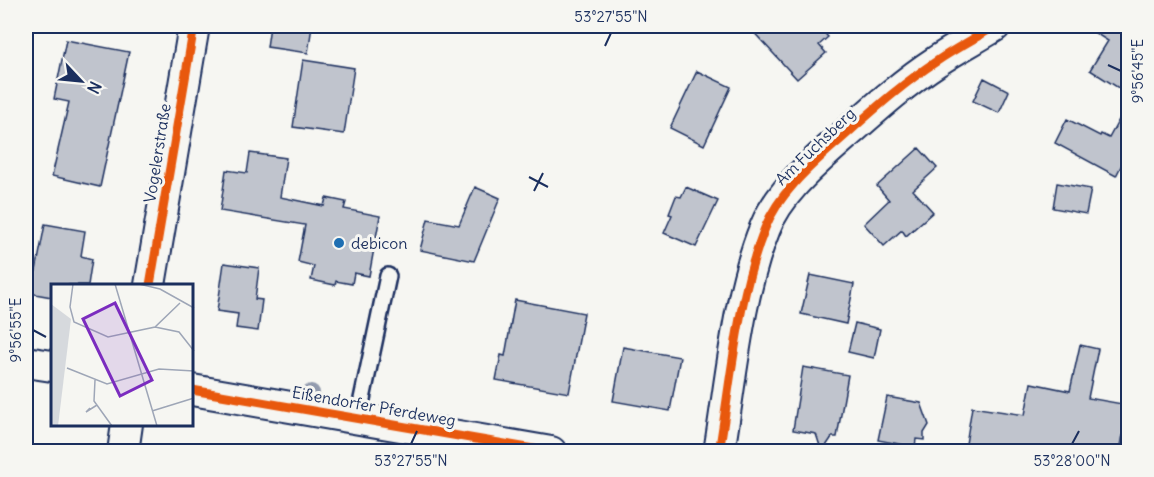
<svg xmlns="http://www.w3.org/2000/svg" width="1154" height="477" font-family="Delius,sans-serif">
  <rect width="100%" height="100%" fill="#f6f6f2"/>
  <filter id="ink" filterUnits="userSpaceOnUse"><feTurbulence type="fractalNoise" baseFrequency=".0167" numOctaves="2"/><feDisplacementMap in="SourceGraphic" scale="12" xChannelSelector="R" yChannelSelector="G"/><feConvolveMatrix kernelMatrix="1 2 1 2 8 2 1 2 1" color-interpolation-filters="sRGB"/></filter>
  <g filter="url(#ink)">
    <path fill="#c0c4cd" stroke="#1b2f5e" stroke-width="1.5" d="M270,26H312L308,53L267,47Z
      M748,26H818L828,37L819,45L826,53L797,79Z
      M1084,26H1128V94L1090,70L1108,41Z
      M66,40L129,52L100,187L52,176L69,102L54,99Z
      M303,60L354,68L344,134L293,127Z
      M697,71L731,87L704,145L670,128Z
      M984,78L1009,91L999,113L973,101Z
      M1128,103V152L1116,176L1055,143L1067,119L1100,136L1101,134L1109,138Z
      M919,148L937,168L913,190L933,212L906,236L902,230L884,246L864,224L889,200L877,186Z
      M250,153L286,158L280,197L324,206L326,198L346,202L344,209L380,216L369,276L354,273L352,284L336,281L335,285L311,280L314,266L298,262L305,225L220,211L226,170L247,173Z
      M1057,183L1091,189L1086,214L1053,208Z
      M475,187L500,198L474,261L420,250L428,219L459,225Z
      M686,187L718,201L696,247L664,233L672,215L669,214L676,196L681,197Z
      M45,224L85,231L81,256L92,259L88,285H52V297L29,293L33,271H36Z
      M224,263L259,268L255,299L262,300L258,331L236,328L238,314L217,311Z
      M810,275L854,284L846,324L801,314Z
      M515,300L584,313L569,393L496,380L501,355L505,356Z
      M855,323L880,329L874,358L848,352Z
      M1080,345L1098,349L1088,398L1128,405L1120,452H1008L966,444L972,407L1025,415L1031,383L1070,391Z
      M623,347L680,357L670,411L613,401Z
      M803,367L848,375L837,437H832L822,452L816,434L793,430Z
      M887,397L921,403L929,425L924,433V440L916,439L915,447L878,440Z"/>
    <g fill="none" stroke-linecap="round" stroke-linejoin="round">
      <defs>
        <path id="service" d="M358,418L388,276"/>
        <path id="minor" d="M150,285L194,26
          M26,362L52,366
          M192,390L551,452
          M123,452L127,424
          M719,452C731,381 738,294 765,228C778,195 808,168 834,145C867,116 900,85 937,61C956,48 976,38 995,26"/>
      </defs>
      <use href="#service" stroke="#1b2f5e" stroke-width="20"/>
      <use href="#minor" stroke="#1b2f5e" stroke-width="34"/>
      <use href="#service" stroke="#f6f6f2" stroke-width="15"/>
      <use href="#minor" stroke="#f6f6f2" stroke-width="30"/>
      <defs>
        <path id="cycleway" d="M150,285L194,26
          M192,390L551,452
          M719,452C731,381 738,294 765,228C778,195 808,168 834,145C867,116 900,85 937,61C956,48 976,38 995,26"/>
      </defs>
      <use href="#cycleway" stroke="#f6f6f2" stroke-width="13"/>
      <use href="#cycleway" stroke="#e8590c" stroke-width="9"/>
    </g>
    <circle fill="#929bae" cx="311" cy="393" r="9"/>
  </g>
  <path fill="none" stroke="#1b2f5e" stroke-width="2" d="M605,46L611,33M1108,65L1121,71M529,177L548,187M534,191L543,173M33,330L46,337M411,444L417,431M1072,444L1079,431"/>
  <circle fill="#1f6fb2" stroke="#f6f6f2" stroke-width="2" cx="339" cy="243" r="6"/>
  <g text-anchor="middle" stroke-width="6" stroke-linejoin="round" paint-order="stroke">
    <g font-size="16" fill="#1b2f5e" stroke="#f6f6f2">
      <text transform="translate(815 146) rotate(-44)" y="6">Am Fuchsberg</text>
      <text transform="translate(157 153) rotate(-81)" y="6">Vogelerstraße</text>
      <text transform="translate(374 406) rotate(10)" y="6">Eißendorfer Pferdeweg</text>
    </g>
    <g font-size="16" fill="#1b2f5e" stroke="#f6f6f2" text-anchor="start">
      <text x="351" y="249">debicon</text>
    </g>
  </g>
  <g transform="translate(51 284)">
    <rect width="142" height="142" fill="#f6f6f2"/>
    <path d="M0,20L20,35L7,142H0Z" fill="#d6d9dd"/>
    <path fill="none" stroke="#9ea6b7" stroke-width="1.5" d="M22,0L19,23L23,38L57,53L104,43L129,19M30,0H52M64,0L106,142M88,0L109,5L143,24M104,43L128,48L143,67M16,84L56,100L108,85L143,87M44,96L43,117L61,142M39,124L35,128L46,121M101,127L143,114"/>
    <path fill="#7b2cbf" fill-opacity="0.15" stroke="#7b2cbf" stroke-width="3" d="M64,19L101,96L69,112L32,35Z"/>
    <rect width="142" height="142" fill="none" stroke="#1b2f5e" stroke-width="3"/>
  </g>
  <rect width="1154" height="477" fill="none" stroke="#f6f6f2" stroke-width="66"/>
  <g transform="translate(81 81) rotate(116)" stroke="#f6f6f2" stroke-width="4.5" paint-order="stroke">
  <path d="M0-4.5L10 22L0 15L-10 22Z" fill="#1b2f5e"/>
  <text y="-9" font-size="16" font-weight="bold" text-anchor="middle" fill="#1b2f5e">N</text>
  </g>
  <rect x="33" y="33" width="1088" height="411" fill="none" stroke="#1b2f5e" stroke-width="2"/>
  <g font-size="15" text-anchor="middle" fill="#1b2f5e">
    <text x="611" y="22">53°27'55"N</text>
    <text transform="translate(1138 71) rotate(-90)" y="5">9°56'45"E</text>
    <text transform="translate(16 330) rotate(-90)" y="5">9°56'55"E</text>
    <text x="411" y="466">53°27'55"N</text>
    <text x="1072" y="466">53°28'00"N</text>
  </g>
</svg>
